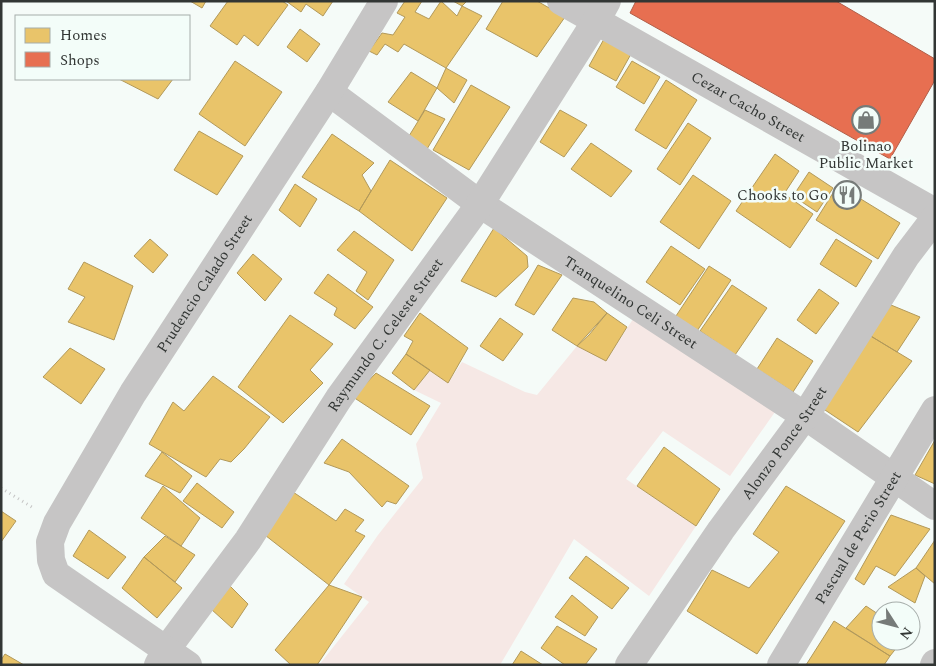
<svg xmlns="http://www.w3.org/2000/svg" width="936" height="666" font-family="Spectral,serif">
  <rect width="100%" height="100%" fill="#f5fbf8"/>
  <path fill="#f6e8e5" d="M633,319L777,409L730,476L663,431L626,479L696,526L649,596L574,539L500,665H319L369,602L344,584L378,535L423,478L416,444L441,403L414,390L430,370L448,383L462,362L525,392L537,395L577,346L606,361Z"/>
  <path fill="#e9c46a" stroke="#b2995a" d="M190,1H206L202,8Z
    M228,1H282L288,5L258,46L244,35L237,45L210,26Z
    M286,1H333L323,16L306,4L301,12Z
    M405,1H422L415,12L429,19L441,1L457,16L462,6L482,16L446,68L404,44L398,52L385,44L377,55L369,51L382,33L393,35L405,17L397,13Z
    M453,1H467L462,6Z
    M503,1H537L565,17L537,57L486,29Z
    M300,29L320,44L307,62L287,47Z
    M604,39L631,54L616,81L589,66Z
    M235,61L282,92L245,146L199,114Z
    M632,61L660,77L644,104L616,87Z
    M446,68L467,80L454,103L437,88Z
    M411,72L437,88L418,121L388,102Z
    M119,79H173L158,99Z
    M666,80L697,100L666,149L635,130Z
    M471,85L510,107L469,170L433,150Z
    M425,110L445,119L427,149L409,136Z
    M560,110L587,125L564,157L540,142Z
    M688,123L711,138L680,185L657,169Z
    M199,131L243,156L217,195L174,170Z
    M332,134L374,163L362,175L371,191L359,211L302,177Z
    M591,143L632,171L611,197L571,169Z
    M775,154L799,171L784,194L813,214L790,248L736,211Z
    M390,160L447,198L412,251L359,211Z
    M809,172L833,188L817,212L793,196Z
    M693,175L731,201L699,249L660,222Z
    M295,184L317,199L300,227L279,210Z
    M838,185L900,223L878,259L816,220Z
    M494,228L527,256L528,267L496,297L461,281Z
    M354,231L394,260L368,300L356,291L367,272L337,250Z
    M150,239L168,255L153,273L134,256Z
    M836,239L872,261L856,287L820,264Z
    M671,246L705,269L680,305L646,282Z
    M253,254L282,279L265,301L237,273Z
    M84,262L133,286L114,340L68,322L85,297L68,289Z
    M538,265L562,275L534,315L515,305Z
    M709,266L731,280L695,334L674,319Z
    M328,274L373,307L355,329L334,315L337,308L314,293Z
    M732,285L767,308L735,355L700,331Z
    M819,289L839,303L816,334L797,320Z
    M573,298L594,302L607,313L577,346L552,330Z
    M891,305L920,317L897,352L869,335Z
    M420,313L468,348L448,383L406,354L413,341L404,336Z
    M607,313L627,327L606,361L577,346L589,335Z
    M290,315L333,344L310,370L323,383L283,423L238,387Z
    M500,318L523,334L503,361L480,346Z
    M869,335L912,361L858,432L822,408Z
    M777,338L813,361L793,392L757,369Z
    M70,348L105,369L81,404L43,377Z
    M406,354L430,370L414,390L392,373Z
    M376,373L430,406L411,435L353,397Z
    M213,376L270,417L244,449L231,462L220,459L206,477L149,444L173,402L184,411Z
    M342,439L409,486L396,504L387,501L382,507L349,472L324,463Z
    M935,440V484L915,475Z
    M664,447L720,489L696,526L637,486Z
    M162,452L192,476L180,493L145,476Z
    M197,483L234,512L222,528L183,501Z
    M163,486L200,518L181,546L141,518Z
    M786,486L845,521L757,654L687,611L712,570L749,588L779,552L753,534Z
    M293,492L336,521L345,509L364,520L355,531L365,536L329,585L261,532Z
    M1,511L16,521L1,542Z
    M891,515L930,529L895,576L876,566L864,585L855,579Z
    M89,530L126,557L108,579L73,556Z
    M165,536L195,555L175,582L144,557Z
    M935,540V584L916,568Z
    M586,556L629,588L612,609L569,578Z
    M144,557L182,588L157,618L122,588Z
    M916,568L925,576L915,603L888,587Z
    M229,585L248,604L232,628L211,609Z
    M329,585L362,597L317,665H291L275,650Z
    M572,595L598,617L585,636L555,617Z
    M866,606L881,616V641H902L890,656L846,628Z
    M834,621L890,656L884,665H806Z
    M557,626L597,649L585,665H565L541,648Z
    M521,651L543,665H512Z
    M5,654L24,665H1V660Z"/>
  <path fill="#e76f51" stroke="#b15e48" d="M636,1H836L935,59V80L890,159L630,13Z"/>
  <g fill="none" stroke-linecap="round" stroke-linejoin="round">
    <path stroke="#c5c5c5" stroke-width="3" stroke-dasharray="1 4" stroke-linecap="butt" d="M1,488L35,509"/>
    <g stroke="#c6c5c5" stroke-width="28">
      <path id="s1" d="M561,1L935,212"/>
      <path id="s2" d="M329,92L480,204L805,416L935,506"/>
      <path id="s3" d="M158,665L166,650L248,540L339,398L480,204L596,21L607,1"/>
      <path id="s4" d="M188,665L56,574L51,560L50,542L57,523L133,393L329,92L384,1"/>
      <path id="s5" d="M629,665L721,530L805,416L906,256L935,218"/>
      <path id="s6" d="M781,665L935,410"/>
      <path d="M934,665L935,663"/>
    </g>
  </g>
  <defs>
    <symbol id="shop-ring" viewBox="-11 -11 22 22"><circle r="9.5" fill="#f3fdf9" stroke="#767b79" stroke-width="1.5"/><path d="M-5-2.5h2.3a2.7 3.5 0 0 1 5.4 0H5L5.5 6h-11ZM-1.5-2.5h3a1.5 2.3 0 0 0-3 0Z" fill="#767b79"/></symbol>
    <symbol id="restaurant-ring" viewBox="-11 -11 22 22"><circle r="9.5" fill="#f3fdf9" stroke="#767b79" stroke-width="1.5"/><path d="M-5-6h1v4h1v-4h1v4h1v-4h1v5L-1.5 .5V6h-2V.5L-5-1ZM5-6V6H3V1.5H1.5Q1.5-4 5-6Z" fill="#767b79"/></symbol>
  </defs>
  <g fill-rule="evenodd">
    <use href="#shop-ring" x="850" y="104" width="32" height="32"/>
    <use href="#restaurant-ring" x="831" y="179" width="32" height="32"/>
  </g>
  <g text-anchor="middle" stroke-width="5" stroke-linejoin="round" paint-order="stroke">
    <g font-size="15" fill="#323634" stroke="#f3fdf9">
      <text dy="5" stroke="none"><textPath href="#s1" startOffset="215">Cezar Cacho Street</textPath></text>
      <text dy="5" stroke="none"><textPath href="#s4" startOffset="495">Prudencio Calado Street</textPath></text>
      <text dy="5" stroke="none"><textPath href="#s2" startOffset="368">Tranquelino Celi Street</textPath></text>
      <text dy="5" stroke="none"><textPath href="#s3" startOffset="401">Raymundo C. Celeste Street</textPath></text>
      <text dy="5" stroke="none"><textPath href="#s5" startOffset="271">Alonzo Ponce Street</textPath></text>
      <text dy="5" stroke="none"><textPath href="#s6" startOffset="149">Pascual de Perio Street</textPath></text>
    </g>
    <g font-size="15" fill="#323634" stroke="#f3fdf9">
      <text x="866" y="151">Bolinao<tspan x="866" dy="17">Public Market</tspan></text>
      <text x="828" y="200" text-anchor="end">Chooks to Go</text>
    </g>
  </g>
  <rect width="936" height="666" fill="none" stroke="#323634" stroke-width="5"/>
  <rect x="15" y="15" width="175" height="65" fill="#f3fdf9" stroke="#a6adaa"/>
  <rect x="25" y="28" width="25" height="15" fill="#e9c46a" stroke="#a6adaa"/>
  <text x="60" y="40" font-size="15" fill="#323634">Homes</text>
  <rect x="25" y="52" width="25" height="15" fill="#e76f51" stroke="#a6adaa"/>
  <text x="60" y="65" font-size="15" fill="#323634">Shops</text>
  <g transform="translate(896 626) rotate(126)"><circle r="24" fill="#f3fdf9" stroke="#a6adaa"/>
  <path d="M0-4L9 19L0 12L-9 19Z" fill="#767b79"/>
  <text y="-8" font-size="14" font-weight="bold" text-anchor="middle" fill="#323634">N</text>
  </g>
</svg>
